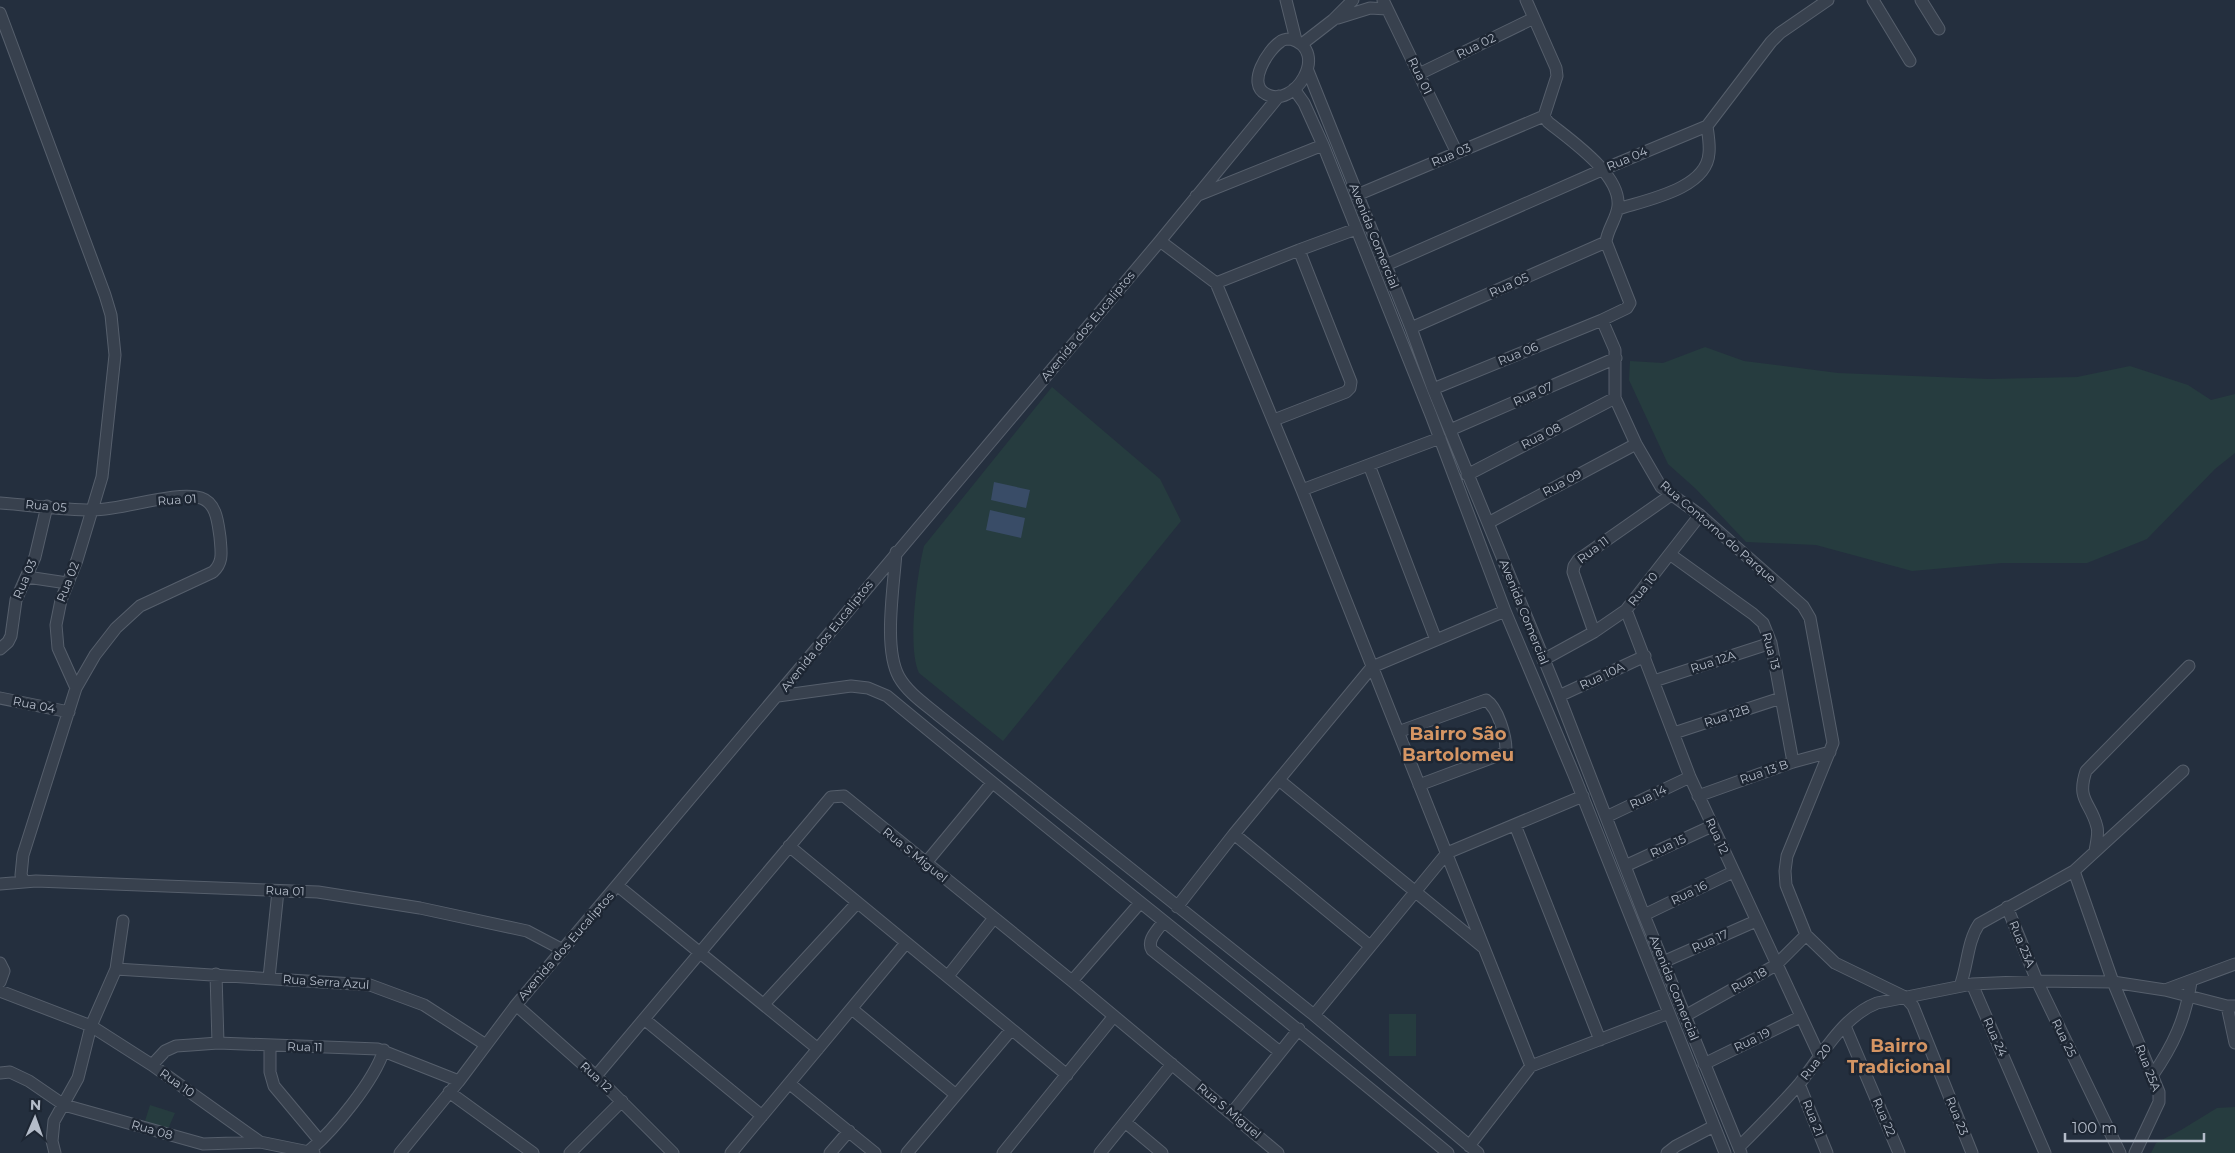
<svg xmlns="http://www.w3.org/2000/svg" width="2235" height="1153" font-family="Montserrat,sans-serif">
  <rect width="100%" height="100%" fill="#242f3e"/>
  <path fill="#263c3f" d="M1705,347L1744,361L1838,373L1989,379L2077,377L2130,366L2188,385L2211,400L2235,394V453L2215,469L2147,539L2087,563H2002L1912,571L1816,545L1746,542L1696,489L1668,464L1629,380L1630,361L1663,363Z
    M1052,387L1160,479L1181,521L1003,741L919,673C907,648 917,574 924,546Z
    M1389,1014H1416V1056H1389Z
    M150,1105L175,1113L168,1129L145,1121Z
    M2235,1107V1153H2151L2156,1143L2181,1130L2217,1108Z"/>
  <path fill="#394c67" d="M994,482L1030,490L1026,508L991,500Z
    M990,510L1025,518L1021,538L986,530Z"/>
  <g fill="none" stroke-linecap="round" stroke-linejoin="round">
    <defs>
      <path id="minor" d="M1286,0L1296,40
        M1383,0L1457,153
        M1526,0L1556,68L1557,76L1544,116L1548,122C1570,140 1621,174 1618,206C1617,218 1607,230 1606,242L1630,303L1627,308L1602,320L1615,350V398L1636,444L1661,487L1700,515L1803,606L1810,618L1833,743L1787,856L1785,871L1786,885L1806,935L1835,963L1905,997L1913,1006L1972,1153
        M1873,0L1910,61
        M1921,0L1939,29
        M0,13L105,295L111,315L115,355L102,477L77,560L61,600L56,625L58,648L76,688
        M1338,18L1370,8L1387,9
        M1291,39C1331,51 1294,110 1266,94C1246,84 1268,50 1280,42C1283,39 1287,39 1291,39Z
        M1302,44L1333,20L1353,0
        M1308,71L1411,328L1433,389L1559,696L1644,915L1741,1153
        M1419,74L1534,18
        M1294,89L1304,103L1323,145L1431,415L1505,611L1574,775L1725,1153
        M1357,195L1544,116
        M1196,196L1323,145
        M1618,209C1646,200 1707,189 1709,153C1710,144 1708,134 1707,126
        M1160,241L1216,283L1302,490L1531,1066
        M1386,265L1604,169L1707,126L1771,42L1780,33L1828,0
        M1216,283L1299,250L1356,229
        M1411,328L1606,242
        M1433,389L1602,320
        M1274,420L1346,392L1350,388L1351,382L1299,250
        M1450,430L1616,358
        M1369,465L1436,640
        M1467,475L1615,398
        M1302,490L1440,438
        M0,503C30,505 61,510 92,510C120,511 176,490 201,498C217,503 218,524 220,537C221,551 224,562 213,572L140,606L116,628L95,655L76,688L23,855L21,875L24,881
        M1488,523L1636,444
        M896,552C894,586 883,648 899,677C908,693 925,704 938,715L1314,1015L1478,1153
        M1671,555L1753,614L1763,623L1771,643L1793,762
        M27,577L67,583
        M1626,610L1690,777L1820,1057
        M1594,632L1573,572L1574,566L1578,560L1671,495
        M0,649L8,642L11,636L16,600L35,557L47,506
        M1543,660L1594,632L1626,610L1700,515
        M1654,681L1771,643
        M778,696L851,686L868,688L887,696C1073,850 1263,999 1448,1153
        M1559,696L1645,656
        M0,698L69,712
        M1398,732L1486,700C1498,708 1506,736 1506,750L1502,754L1419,785
        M1674,733L1781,698
        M1279,780L1484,948
        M1698,796L1793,762L1830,752
        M1606,817L1690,777
        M1515,825L1600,1040
        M1234,834L1370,946
        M789,846L1067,1075
        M2095,851C2096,844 2099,834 2097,827C2091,802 2076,801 2086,771L2189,666
        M925,864L992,783
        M1625,866L1712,826
        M2074,871L2183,771
        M0,884L36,881L318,892L420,908L527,931L563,950
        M618,886L818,1049
        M1177,907L1234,834L1372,667L1505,611
        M2007,907L2037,981L2120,1153
        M1644,915L1733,872
        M1163,922C1158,930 1146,940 1152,950L1280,1052
        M1663,962L1756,921
        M0,963L4,971L0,982
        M116,969L370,985L424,1005L486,1045
        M216,974L218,1043
        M948,976L994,918
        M269,978L278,891
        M1072,981L1140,903
        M1972,984L2045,1153
        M1960,986C1968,965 1967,942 1979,924L2074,871L2113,982L2159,1092V1102L2135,1153
        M2165,990L2235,964
        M0,991L91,1026L152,1065L260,1142
        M764,1004L857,903
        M516,1005L596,1076L673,1153
        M2227,1006L2235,1043
        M852,1009L956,1095
        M1314,1015L1447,853L1583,796
        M1685,1016L1776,965L1806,935
        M644,1019L762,1116
        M1845,1026L1899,1153
        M270,1045V1072L274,1086L320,1141
        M1704,1064L1800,1017
        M152,1065L165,1051L176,1046L191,1045L218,1043L378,1049L459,1081
        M0,1073L10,1072L29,1081L64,1105L203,1144L260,1142L314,1153
        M596,1076L831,797L844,796L1072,981L1278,1153
        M2152,1076C2173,1046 2186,1018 2191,982
        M790,1084L875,1153
        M1799,1084L1827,1153
        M449,1092L533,1153
        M1231,1114L1299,1029
        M1125,1122L1162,1153
        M1469,1146L1531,1066L1669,1013
        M1739,1147C1760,1126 1781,1105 1800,1083C1822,1055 1843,1016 1877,1003L1972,984L2037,981L2113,982L2165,990L2227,1006H2235
        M309,1151C334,1130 374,1081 384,1050
        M55,1153L52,1141L54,1121L78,1078L91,1026L116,969L123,921
        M400,1153L459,1081L516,1005L1160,241L1279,96
        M570,1153L622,1101
        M731,1153L906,943
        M830,1153L849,1131
        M907,1153L1011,1030
        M1003,1153L1114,1016
        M1100,1153L1172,1064
        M1667,1153L1676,1146L1714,1126"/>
    </defs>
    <use href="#minor" stroke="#565f6c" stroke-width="13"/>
    <use href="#minor" stroke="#38414e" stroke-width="11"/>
  </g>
  <g text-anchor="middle" stroke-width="5" stroke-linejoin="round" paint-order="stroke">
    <g font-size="12" fill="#b4bcc9" stroke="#1d2633">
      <text transform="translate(1476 46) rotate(-26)" y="4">Rua 02</text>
      <text transform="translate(1420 76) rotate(64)" y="4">Rua 01</text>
      <text transform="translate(1451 155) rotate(-23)" y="4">Rua 03</text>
      <text transform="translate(1627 159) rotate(-23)" y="4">Rua 04</text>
      <text transform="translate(1374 236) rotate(68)" y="4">Avenida Comercial</text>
      <text transform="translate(1509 285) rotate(-24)" y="4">Rua 05</text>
      <text transform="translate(1088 326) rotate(-50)" y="4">Avenida dos Eucaliptos</text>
      <text transform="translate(1518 354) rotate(-22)" y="4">Rua 06</text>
      <text transform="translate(1533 394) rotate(-24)" y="4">Rua 07</text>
      <text transform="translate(1541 436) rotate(-27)" y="4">Rua 08</text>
      <text transform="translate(1562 483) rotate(-28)" y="4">Rua 09</text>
      <text transform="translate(177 500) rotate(-4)" y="4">Rua 01</text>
      <text transform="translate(46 506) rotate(5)" y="4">Rua 05</text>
      <text transform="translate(1718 532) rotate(41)" y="4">Rua Contorno do Parque</text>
      <text transform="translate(1593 550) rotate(-37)" y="4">Rua 11</text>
      <text transform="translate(25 579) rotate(-67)" y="4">Rua 03</text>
      <text transform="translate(68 582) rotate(-69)" y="4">Rua 02</text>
      <text transform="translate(1643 589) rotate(-51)" y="4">Rua 10</text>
      <text transform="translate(1524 612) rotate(68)" y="4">Avenida Comercial</text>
      <text transform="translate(827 636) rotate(-51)" y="4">Avenida dos Eucaliptos</text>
      <text transform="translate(1771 651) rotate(75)" y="4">Rua 13</text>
      <text transform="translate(1713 662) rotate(-18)" y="4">Rua 12A</text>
      <text transform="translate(1602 676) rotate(-25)" y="4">Rua 10A</text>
      <text transform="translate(34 705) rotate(11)" y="4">Rua 04</text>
      <text transform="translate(1727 716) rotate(-18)" y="4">Rua 12B</text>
      <text transform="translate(1764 772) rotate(-19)" y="4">Rua 13 B</text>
      <text transform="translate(1648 797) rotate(-25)" y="4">Rua 14</text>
      <text transform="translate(1717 836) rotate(65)" y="4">Rua 12</text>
      <text transform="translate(1668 846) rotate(-25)" y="4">Rua 15</text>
      <text transform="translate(915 855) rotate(39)" y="4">Rua S Miguel</text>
      <text transform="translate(285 891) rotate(2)" y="4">Rua 01</text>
      <text transform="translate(1689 893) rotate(-26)" y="4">Rua 16</text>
      <text transform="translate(1710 941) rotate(-24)" y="4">Rua 17</text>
      <text transform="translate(2022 944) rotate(68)" y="4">Rua 23A</text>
      <text transform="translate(566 946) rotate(-49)" y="4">Avenida dos Eucaliptos</text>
      <text transform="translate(1749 980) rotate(-29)" y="4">Rua 18</text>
      <text transform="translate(326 982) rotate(4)" y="4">Rua Serra Azul</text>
      <text transform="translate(1674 988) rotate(68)" y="4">Avenida Comercial</text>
      <text transform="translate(1995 1037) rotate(66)" y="4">Rua 24</text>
      <text transform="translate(2064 1038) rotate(64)" y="4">Rua 25</text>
      <text transform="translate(1752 1040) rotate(-26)" y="4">Rua 19</text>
      <text transform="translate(305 1047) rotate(2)" y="4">Rua 11</text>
      <text transform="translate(1816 1062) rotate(-52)" y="4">Rua 20</text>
      <text transform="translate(2148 1068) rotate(69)" y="4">Rua 25A</text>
      <text transform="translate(596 1077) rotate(43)" y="4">Rua 12</text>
      <text transform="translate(177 1083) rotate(35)" y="4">Rua 10</text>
      <text transform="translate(1229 1111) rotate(40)" y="4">Rua S Miguel</text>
      <text transform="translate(1957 1116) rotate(68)" y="4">Rua 23</text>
      <text transform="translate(1884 1117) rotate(67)" y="4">Rua 22</text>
      <text transform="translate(1813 1118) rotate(68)" y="4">Rua 21</text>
      <text transform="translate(152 1130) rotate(16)" y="4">Rua 08</text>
    </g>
    <g font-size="18" font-weight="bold" fill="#d59563" stroke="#1d2633">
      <text x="1458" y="740">Bairro São<tspan x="1458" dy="21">Bartolomeu</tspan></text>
      <text x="1899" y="1052">Bairro<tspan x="1899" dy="21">Tradicional</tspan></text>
    </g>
  </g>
  <g transform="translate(35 1118) rotate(2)" stroke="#1d2633" stroke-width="4" paint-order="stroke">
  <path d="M0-4L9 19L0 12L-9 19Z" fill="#b4bcc9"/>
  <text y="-8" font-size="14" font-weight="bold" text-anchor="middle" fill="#b4bcc9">N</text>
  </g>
  <path d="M2065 1133v8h139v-8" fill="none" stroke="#b4bcc9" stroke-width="2.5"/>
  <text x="2072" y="1133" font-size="15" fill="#b4bcc9" stroke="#1d2633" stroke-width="4" paint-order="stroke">100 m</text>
</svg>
